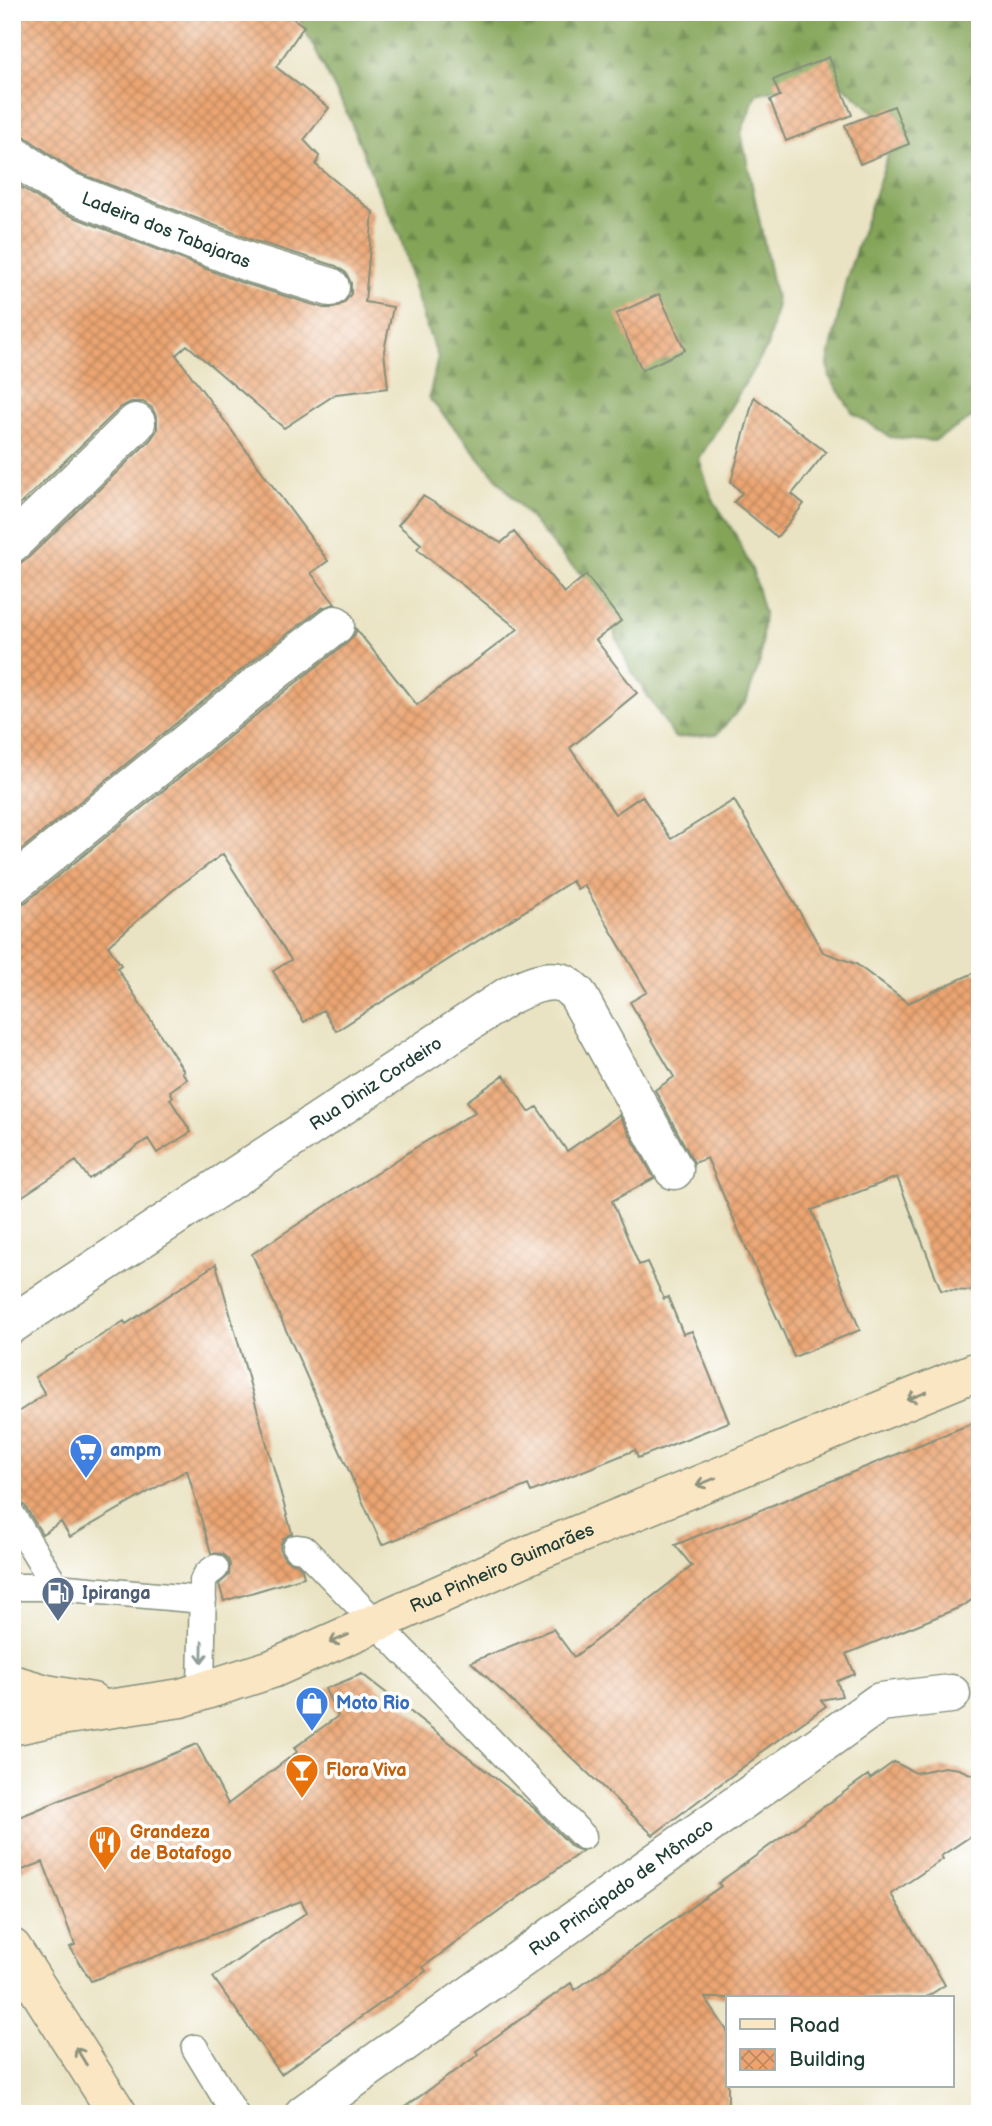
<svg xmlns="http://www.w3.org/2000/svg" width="992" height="2126" font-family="'Balsamiq Sans',sans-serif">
  <defs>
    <pattern id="forest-firs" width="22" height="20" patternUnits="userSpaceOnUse" patternTransform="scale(1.75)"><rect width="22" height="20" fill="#84a459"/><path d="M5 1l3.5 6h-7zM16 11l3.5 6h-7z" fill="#6b874a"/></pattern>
    <pattern id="building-cross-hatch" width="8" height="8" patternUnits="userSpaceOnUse" patternTransform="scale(1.75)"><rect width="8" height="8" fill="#eca572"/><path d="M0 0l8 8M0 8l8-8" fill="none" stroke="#bf885e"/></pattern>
  </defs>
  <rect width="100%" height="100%" fill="#fff"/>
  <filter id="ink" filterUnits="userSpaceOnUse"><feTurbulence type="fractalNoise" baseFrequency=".0143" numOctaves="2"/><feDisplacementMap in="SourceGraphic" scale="14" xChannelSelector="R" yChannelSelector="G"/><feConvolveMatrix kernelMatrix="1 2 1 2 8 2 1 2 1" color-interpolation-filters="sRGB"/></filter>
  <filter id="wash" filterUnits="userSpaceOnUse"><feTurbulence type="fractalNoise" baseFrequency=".00686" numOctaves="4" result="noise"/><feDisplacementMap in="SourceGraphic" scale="28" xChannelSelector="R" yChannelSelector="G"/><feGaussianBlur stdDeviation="1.57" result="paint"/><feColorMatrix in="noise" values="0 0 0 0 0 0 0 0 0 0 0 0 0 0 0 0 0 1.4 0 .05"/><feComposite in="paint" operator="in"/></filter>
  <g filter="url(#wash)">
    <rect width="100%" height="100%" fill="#eae3c3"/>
    <path fill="url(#forest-firs)" stroke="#527046" stroke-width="2" d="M296,12H980V416L972,418L934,441L890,437L853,413L830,378L828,363L846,280L888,155L877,115L844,86L798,84L756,94L741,133L777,304L767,347L699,459L712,498L735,534L753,572L764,613L760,661L746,702L717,734L675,738L629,667L595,587L565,559L429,398L438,357L423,318L400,236L380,195L348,115Z"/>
    <g id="blocks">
      <path fill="url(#building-cross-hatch)" d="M12,12H284L304,26L276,67L329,108L304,140L319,156L316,165L373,212L365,302L393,307L384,351L388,388L336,394L284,428L187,345L176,355L328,561L311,573L335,604L322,608L261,654L12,857V564H18L27,559L151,439L157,430V418L152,408L143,402H131L121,407L12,512V181L56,210L240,282L324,308H334L344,303L351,294V283L346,273L336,266L255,241L74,171L24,136L12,132Z
        M829,57L852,115L786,141L770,100L780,96L773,80Z
        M894,106L909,144L860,164L845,125Z
        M659,294L685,350L642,370L616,314Z
        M754,397L826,452L792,494L804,504L777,537L734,502L742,493L731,482Z
        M423,496L501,543L514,532L564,593L586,575L621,621L596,640L637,693L570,748L615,814L642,796L671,839L734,800L823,952L856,964L908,1003L980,970V1291L941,1290L897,1177L812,1210L860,1330L794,1357L707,1158L694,1163L655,1090L674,1077L630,1002L647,992L584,885L577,889L572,881L336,1031L323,1010L304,1022L273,971L291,960L223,854L172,891L108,946L121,965L117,968L184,1071L182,1072L187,1079L170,1091L173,1097L170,1099L191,1132L157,1153L148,1139L89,1179L76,1161L12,1203V906L26,902L289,688L348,642L355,634L356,629L417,705L518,629L417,549L421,544L398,525Z
        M504,1075L529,1112L537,1107L567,1151L619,1115L654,1178L612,1201L639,1265L647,1262L664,1299L668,1297L683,1334L692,1331L729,1422L638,1458L635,1450L531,1492L528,1485L382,1545L252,1254L415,1148L475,1112L467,1101Z
        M216,1264L292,1533L283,1539L280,1547L281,1553L286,1560L297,1564L302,1569L304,1577L224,1601L219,1584L229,1575L230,1565L228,1559L222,1554L211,1553L187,1470L70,1537L61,1522L42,1534L25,1506L19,1501L12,1499V1416L45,1394L35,1377L124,1321L126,1324Z
        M980,1420V1594L963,1606L846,1654L855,1674L837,1681L842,1696L821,1700L826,1706L758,1754L759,1755L653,1835L471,1662L553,1629L574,1657L692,1566L675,1545Z
        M362,1674L535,1809L572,1847L582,1851L423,1967L426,1971L281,2074L213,1977L307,1912L301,1901L91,1981L70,1947L75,1945L43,1862L12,1874V1820L197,1744L228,1804L297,1752L294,1748L338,1716L325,1689Z
        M894,1762L916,1773L944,1767L959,1769L980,1778V1830L941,1856L943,1859L891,1894L945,1985L925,1998H705L728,2032V2114H395L478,2055L476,2051L571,1983L575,1990L721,1886L718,1883L868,1775L870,1779Z"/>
    </g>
  </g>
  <g filter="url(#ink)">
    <use href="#blocks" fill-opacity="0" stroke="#84907c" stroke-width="2"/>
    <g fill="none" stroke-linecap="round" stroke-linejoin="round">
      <defs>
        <path id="lane" d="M12,1515L56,1587
          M296,1548L304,1549L309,1554L583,1836
          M12,1587H56L203,1600
          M201,1692L203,1581L207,1574L215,1568
          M195,2048L235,2114"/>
        <g id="street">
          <path id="s1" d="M12,154L64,190L248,262L330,287"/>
          <path d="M12,543L136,423"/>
          <path d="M12,885L275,671L335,625"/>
          <path id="s2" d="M12,1324L508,996C524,988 545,977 563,983C568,985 573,991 577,994L674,1170"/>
          <path id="s3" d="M304,2114L880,1702L951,1694"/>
        </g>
        <g id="secondary">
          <path d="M12,1684L46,1694L92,1702"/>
          <path id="s4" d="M12,1726L54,1717L181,1698L272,1669L540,1550L980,1370"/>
          <path d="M12,1948L118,2114"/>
        </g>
      </defs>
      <use href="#lane" stroke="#84907c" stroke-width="29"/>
      <use href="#street" stroke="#84907c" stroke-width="41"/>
      <use href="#secondary" stroke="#84907c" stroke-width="41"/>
      <use href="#lane" stroke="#fff" stroke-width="26"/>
      <use href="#street" stroke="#fff" stroke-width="38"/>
      <use href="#secondary" stroke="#fbe6c4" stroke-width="38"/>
    </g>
    <defs><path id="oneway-shaft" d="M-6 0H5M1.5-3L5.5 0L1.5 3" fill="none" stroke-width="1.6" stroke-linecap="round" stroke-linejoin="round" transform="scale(1.75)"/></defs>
    <g stroke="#8d927c">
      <use href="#oneway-shaft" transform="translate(917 1396) rotate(158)"/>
      <use href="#oneway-shaft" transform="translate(706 1482) rotate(158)"/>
      <use href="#oneway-shaft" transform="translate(339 1639) rotate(156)"/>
      <use href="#oneway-shaft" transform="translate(81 2056) rotate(-122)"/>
    </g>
    <use stroke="#8f9e9a" href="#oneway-shaft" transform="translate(202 1652) rotate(91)"/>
  </g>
  <defs>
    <symbol id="supermarket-pin" viewBox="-11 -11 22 30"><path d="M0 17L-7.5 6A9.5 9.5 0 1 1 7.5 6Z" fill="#3f7fe0" stroke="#fff"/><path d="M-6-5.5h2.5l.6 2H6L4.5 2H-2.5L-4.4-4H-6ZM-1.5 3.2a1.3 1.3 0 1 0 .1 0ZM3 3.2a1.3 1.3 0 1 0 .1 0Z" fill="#fff"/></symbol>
    <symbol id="fuel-pin" viewBox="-11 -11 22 30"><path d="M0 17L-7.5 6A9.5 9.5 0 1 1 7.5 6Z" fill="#5c6f8a" stroke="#fff"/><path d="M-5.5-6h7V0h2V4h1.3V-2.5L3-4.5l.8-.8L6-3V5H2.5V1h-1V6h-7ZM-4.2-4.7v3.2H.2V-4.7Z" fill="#fff"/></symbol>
    <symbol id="shop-pin" viewBox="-11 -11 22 30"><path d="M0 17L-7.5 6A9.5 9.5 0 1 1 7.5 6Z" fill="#3f7fe0" stroke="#fff"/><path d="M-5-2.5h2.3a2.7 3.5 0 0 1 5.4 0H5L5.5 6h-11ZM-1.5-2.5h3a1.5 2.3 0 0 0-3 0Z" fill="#fff"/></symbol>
    <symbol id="bar-pin" viewBox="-11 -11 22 30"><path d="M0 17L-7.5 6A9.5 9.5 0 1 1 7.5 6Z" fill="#e8710a" stroke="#fff"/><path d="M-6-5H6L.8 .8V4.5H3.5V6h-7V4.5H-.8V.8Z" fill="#fff"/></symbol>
    <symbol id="restaurant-pin" viewBox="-11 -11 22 30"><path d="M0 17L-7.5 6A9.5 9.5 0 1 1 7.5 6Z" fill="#e8710a" stroke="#fff"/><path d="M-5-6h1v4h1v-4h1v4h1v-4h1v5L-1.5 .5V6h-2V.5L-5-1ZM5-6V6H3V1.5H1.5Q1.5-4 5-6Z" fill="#fff"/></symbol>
  </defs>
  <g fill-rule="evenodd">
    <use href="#supermarket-pin" x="67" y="1431" width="38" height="52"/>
    <use href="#fuel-pin" x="39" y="1574" width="38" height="52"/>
    <use href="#shop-pin" x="293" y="1684" width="38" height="52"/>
    <use href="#bar-pin" x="283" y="1751" width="38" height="52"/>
    <use href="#restaurant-pin" x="86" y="1823" width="38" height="52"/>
  </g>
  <g text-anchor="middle" stroke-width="7" stroke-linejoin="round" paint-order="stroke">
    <g font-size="18" fill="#1f3d34" stroke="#fff">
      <text dy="6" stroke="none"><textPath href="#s1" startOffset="173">Ladeira dos Tabajaras</textPath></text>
      <text dy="6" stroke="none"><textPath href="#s2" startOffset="436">Rua Diniz Cordeiro</textPath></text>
      <text dy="6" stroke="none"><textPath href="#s4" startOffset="518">Rua Pinheiro Guimarães</textPath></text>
      <text dy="6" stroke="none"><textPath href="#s3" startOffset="390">Rua Principado de Mônaco</textPath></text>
    </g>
    <g font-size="18" font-weight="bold" fill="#366cbe" stroke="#fff" text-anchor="start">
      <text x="110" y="1456">ampm</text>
      <text x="336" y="1709">Moto Rio</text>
    </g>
    <g font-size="18" font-weight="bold" fill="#4e5e75" stroke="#fff" text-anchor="start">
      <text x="82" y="1599">Ipiranga</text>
    </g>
    <g font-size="18" font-weight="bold" fill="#c56008" stroke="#fff" text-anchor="start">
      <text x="326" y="1776">Flora Viva</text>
      <text x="130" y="1838">Grandeza<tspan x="130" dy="21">de Botafogo</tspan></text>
    </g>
  </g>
  <rect width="992" height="2126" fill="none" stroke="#fff" stroke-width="42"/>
  <rect x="726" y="1996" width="228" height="91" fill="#ffffff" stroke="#a5b1ae" stroke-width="2"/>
  <rect x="740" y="2019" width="35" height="10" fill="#fbe6c4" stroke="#a5b1ae" stroke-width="2"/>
  <text x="789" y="2032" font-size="21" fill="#1f3d34">Road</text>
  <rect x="740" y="2049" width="35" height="21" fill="url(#building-cross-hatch)" stroke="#a5b1ae" stroke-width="2"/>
  <text x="789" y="2066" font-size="21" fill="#1f3d34">Building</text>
</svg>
